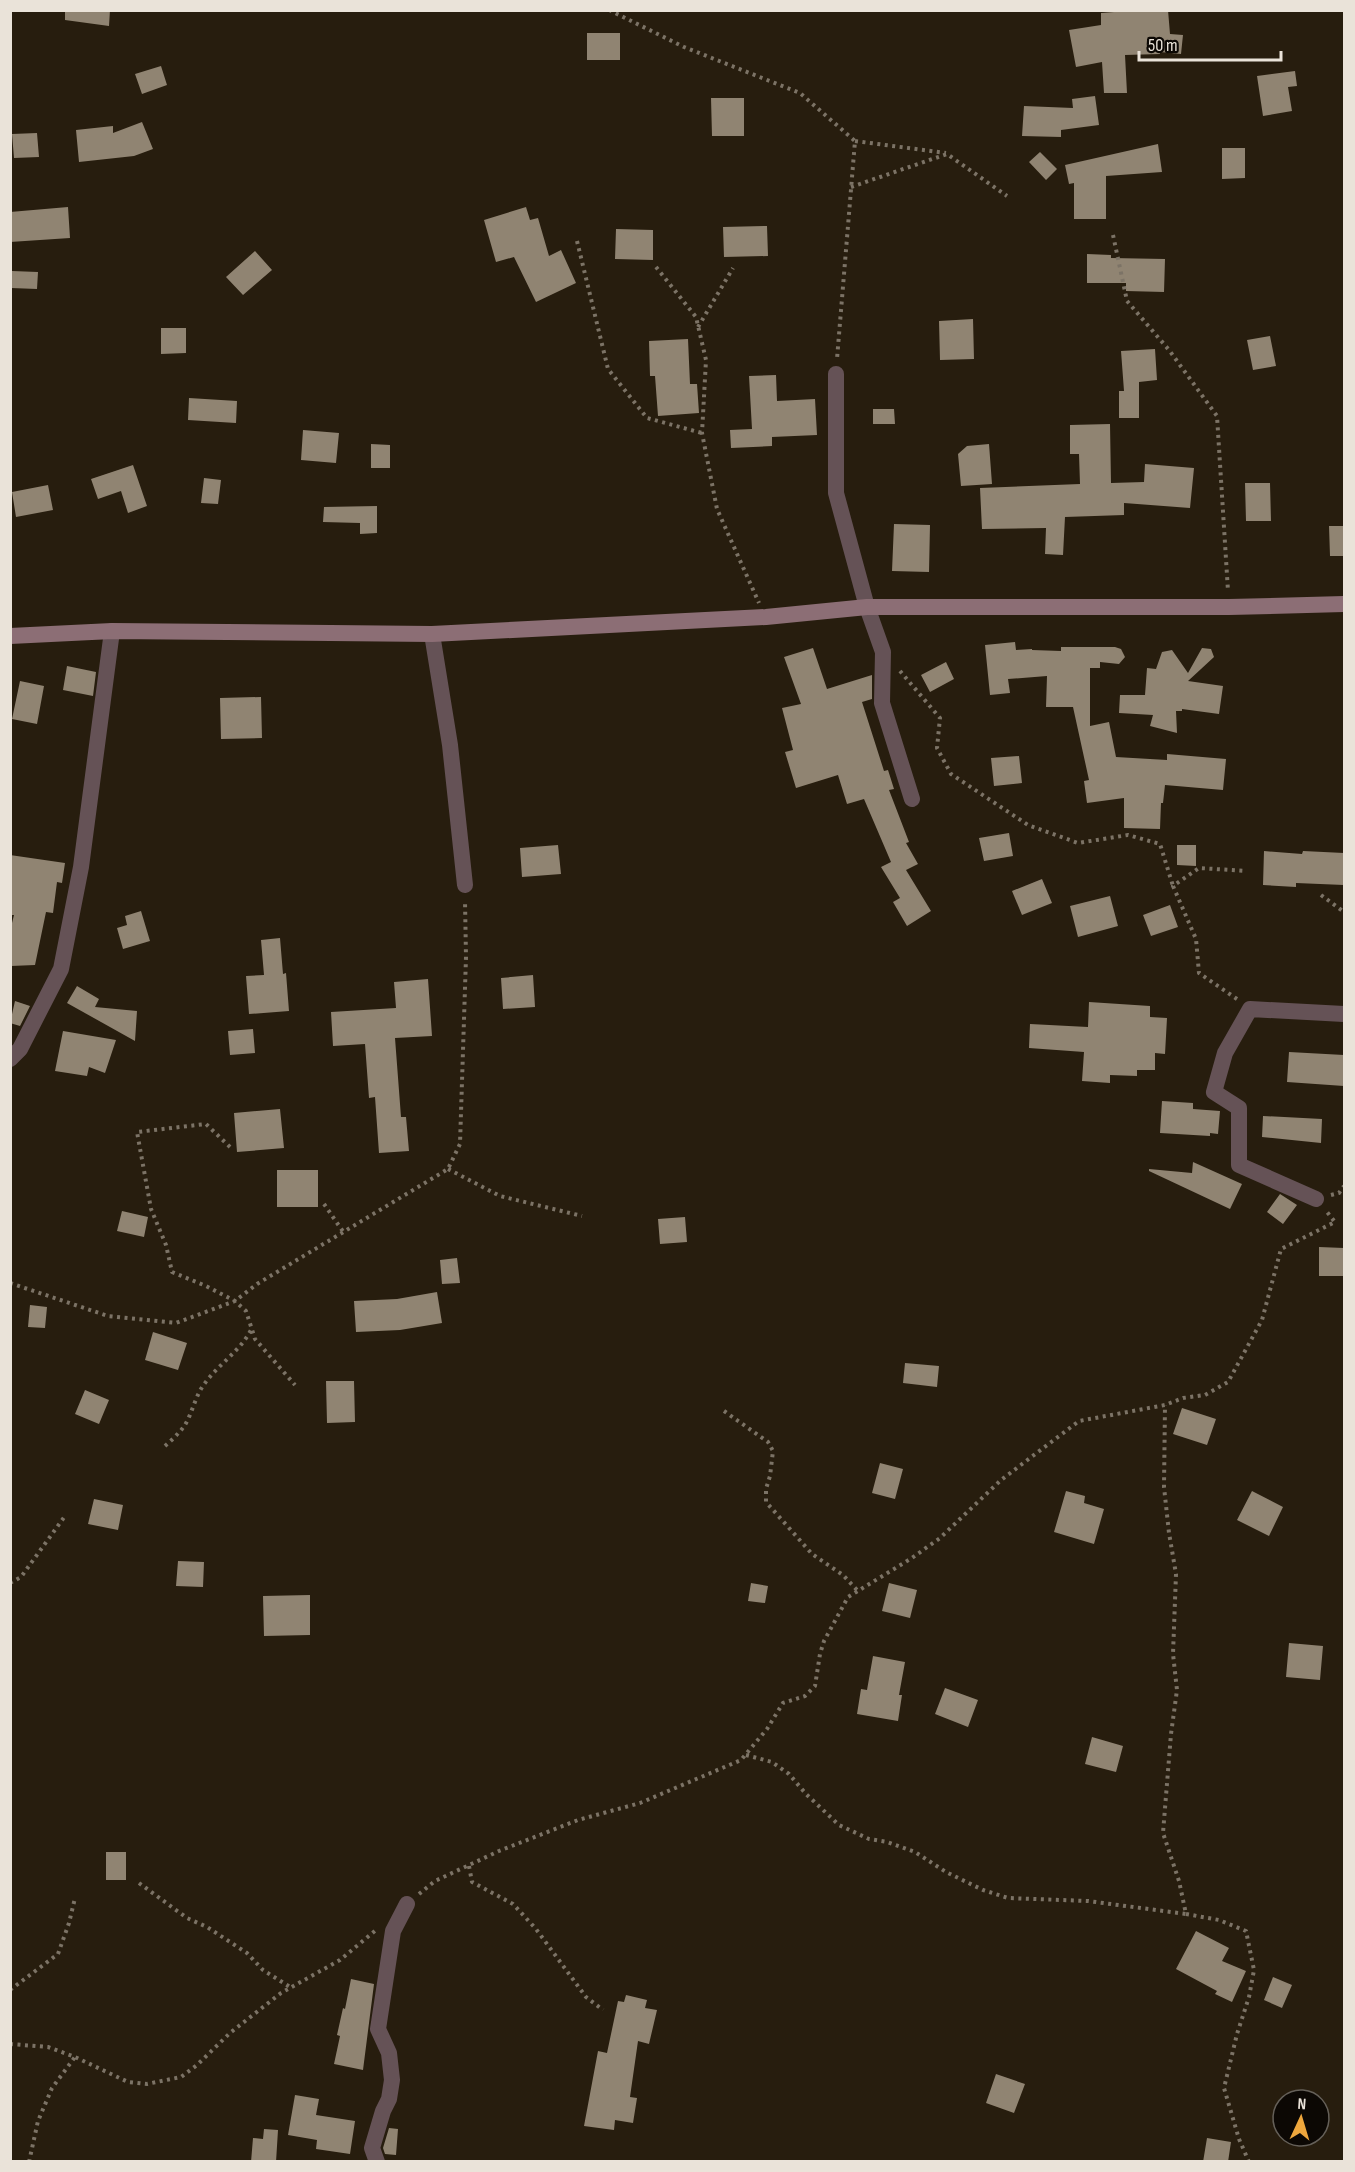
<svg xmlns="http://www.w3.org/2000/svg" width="1355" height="2172" font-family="'Sofia Sans Condensed',sans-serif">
  <rect width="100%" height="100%" fill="#271d0e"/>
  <path fill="#908472" d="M65,10H110L109,26L65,20Z
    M1140,10H1168L1170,34L1183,35L1181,54L1160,52V54L1125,55L1127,93H1104L1102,62L1076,67L1069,30L1101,25V13Z
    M587,33H620V60H587Z
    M161,66L167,85L142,94L135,74Z
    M1295,71L1297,86L1288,87L1292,111L1263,116L1257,76Z
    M1095,96L1099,125L1061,130V137L1022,136L1024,106L1073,108L1072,99Z
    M711,98H744V136H712Z
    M142,122L153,149L134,156L79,162L76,130L113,126V133Z
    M37,133L39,157L14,158L12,134Z
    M1158,144L1162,172L1106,176V219H1074V183L1069,184L1065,165Z
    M1222,148H1245V178L1222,179Z
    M1040,152L1057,169L1046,180L1029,162Z
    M68,207L70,238L10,242V212Z
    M526,207L530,220L538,218L549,256L561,250L576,283L536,302L514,257L496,262L484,220Z
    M767,226L768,256L724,257L723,227Z
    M616,229L653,230V260L615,259Z
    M255,251L272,270L243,295L226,277Z
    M1087,254L1111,255V258L1165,259L1164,292L1126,291V283H1087Z
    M12,271L38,272L37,289L11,288Z
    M973,319L974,359L940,360L939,321Z
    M161,328H186V353L161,354Z
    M1270,336L1276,366L1253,370L1247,340Z
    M688,339L690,384H697L699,413L658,416L655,376H650L649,341Z
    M1155,349L1157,380L1139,382V418H1119V391H1124L1121,351Z
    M776,375L777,401L815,399L817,435L772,437V446L731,448L730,430L752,429L749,376Z
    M189,398L237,401L236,423L188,420Z
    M873,409H894L895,424H873Z
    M1110,424L1111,483L1144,482L1145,464L1194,468L1190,508L1124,503V515L1065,517L1063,555L1045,554L1046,528L982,529L980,488L1080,484L1079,454H1070V425Z
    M303,430L339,433L336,463L301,460Z
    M371,444L390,445V468H371Z
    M989,444L992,484L961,486L958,454L967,446Z
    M133,465L147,506L128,513L121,491L98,499L91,479Z
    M204,478L221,480L218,504L201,503Z
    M1245,483H1270L1271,521H1246Z
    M48,485L53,510L16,517L12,492Z
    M377,506V533L360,534V523L323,522L324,507Z
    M894,524L930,525L929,572L892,571Z
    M1329,526H1344V556H1330Z
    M1015,642L1016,650L1032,649V650L1061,651V647H1115L1121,649L1125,657L1119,664L1100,662V668H1090V726L1109,722L1116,757L1167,760V754L1226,759L1223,790L1165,785L1163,803H1161L1160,829L1124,828V798L1087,803L1084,781L1089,780L1073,707H1046L1047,676L1008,679L1010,693L990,695L985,645Z
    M813,648L827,689L872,675V699L862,702L884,771L888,770L894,789L889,790L909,842L906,843L918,864L906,870L931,911L907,926L893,902L900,898L881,867L891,862L864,799L847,804L838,775L796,788L785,752L793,750L782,708L801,704L784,657Z
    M1202,648L1211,649L1214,657L1188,681L1223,686L1219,714L1182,709V711H1176L1177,733L1150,726L1153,715L1119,713L1120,695H1145L1147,668L1156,669L1162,652L1172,650L1188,673Z
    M946,662L954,679L930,692L921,675Z
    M67,666L96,672L93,696L63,690Z
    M20,681L44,686L37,724L12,719Z
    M261,697L262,738L221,739L220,698Z
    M1019,756L1022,783L994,786L991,758Z
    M1009,833L1013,856L984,861L979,838Z
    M558,845L561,874L522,877L520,848Z
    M1177,845H1196V866L1177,865Z
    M1264,851L1302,854L1303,851L1344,853V885L1296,883V887L1263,885Z
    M10,855L65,863L62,883L57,882L53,913L46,912L35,965L11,966L10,931L14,915H10Z
    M1042,879L1052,903L1022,915L1012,891Z
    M1110,896L1118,926L1078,937L1070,906Z
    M1170,905L1178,927L1151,936L1143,915Z
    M141,911L150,941L123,949L117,928L127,925L125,916Z
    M280,938L283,974L286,973L289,1011L249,1014L246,976L264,975L261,940Z
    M533,975L535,1007L503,1009L501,978Z
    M428,979L432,1036L395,1038L401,1117H406L409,1151L379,1153L375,1097L369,1098L365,1044L333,1046L331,1012L396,1008L394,982Z
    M77,986L99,999L95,1007L137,1011L135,1041L67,1003Z
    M15,1001L30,1006L20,1026L10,1023Z
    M1089,1002L1150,1006V1017L1167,1018L1165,1054L1155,1053V1070H1137V1076L1110,1075V1083L1082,1081L1084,1052L1029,1048L1030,1024L1088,1027Z
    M253,1029L255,1053L230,1055L228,1031Z
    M63,1031L116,1040L105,1073L89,1067L87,1076L55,1071Z
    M1289,1052L1344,1055V1086L1287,1082Z
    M1162,1101L1193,1103V1109L1220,1111L1218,1134L1210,1133V1136L1160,1133Z
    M280,1109L284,1148L237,1152L234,1113Z
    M1263,1116L1322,1119L1321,1143L1262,1137Z
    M1193,1162L1242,1184L1230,1209L1149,1171V1169L1192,1173Z
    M277,1170H318V1207H277Z
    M1280,1194L1297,1205L1283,1224L1267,1212Z
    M122,1211L148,1217L144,1237L117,1231Z
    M685,1217L687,1242L660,1244L658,1219Z
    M1319,1247L1344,1248V1276H1319Z
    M457,1258L460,1283L442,1284L440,1260Z
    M437,1292L442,1323L400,1330L356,1332L354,1301L397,1299Z
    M30,1305L47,1307L45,1328L28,1327Z
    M153,1332L187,1343L178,1370L145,1360Z
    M905,1363L939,1366L937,1387L903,1383Z
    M326,1381H354L355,1422L327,1423Z
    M85,1390L109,1400L99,1424L75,1414Z
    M1182,1408L1216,1419L1207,1445L1173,1434Z
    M880,1463L903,1469L895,1499L872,1493Z
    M1066,1491L1085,1496L1084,1503L1104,1509L1094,1544L1054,1532Z
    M1252,1491L1283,1507L1269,1536L1237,1520Z
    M94,1499L123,1505L118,1530L88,1524Z
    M178,1561L204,1562L203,1587L176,1586Z
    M751,1583L768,1586L765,1603L748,1601Z
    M889,1583L917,1590L910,1618L882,1611Z
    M310,1595V1635L264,1636L263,1596Z
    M1289,1643L1323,1646L1320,1680L1286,1677Z
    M873,1656L905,1662L899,1695H902L898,1721L857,1714L861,1689L867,1690Z
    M945,1688L978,1700L968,1727L935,1714Z
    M1092,1737L1123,1746L1116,1772L1085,1764Z
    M106,1852H126V1880H106Z
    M1196,1931L1229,1948L1222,1961L1246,1971L1232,2002L1215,1994L1217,1991L1176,1969Z
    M1273,1977L1292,1985L1282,2008L1264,2000Z
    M351,1979L374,1984L363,2070L334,2064L340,2036L337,2035L343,2008L345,2009Z
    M626,1995L647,2000L645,2008L657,2010L649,2044L638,2041L630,2097L637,2098L633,2123L615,2120L614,2130L584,2126L598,2051L607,2053L618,2001L624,2002Z
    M996,2074L1025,2084L1014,2113L986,2103Z
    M295,2095L319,2099L316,2115L355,2121L350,2154L316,2149L317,2140L288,2135Z
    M389,2128L398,2129L396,2155L385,2154L383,2148Z
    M264,2129L278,2130L276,2162H251L253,2138L263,2139Z
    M1207,2138L1231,2142L1228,2162H1203Z"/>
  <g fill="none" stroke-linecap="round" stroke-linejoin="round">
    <path stroke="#7c7366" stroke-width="4" stroke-dasharray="3 4.5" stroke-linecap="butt" d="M609,10L684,47L800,93L855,141L837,359
      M855,141L946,153
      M851,187L947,154L1007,196
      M1113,235L1127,301L1169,350L1217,416L1228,591
      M577,241L608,369L647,418L702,433
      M656,267L696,317L706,360L702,433L717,509L759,603
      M698,327L733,268
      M900,671L940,718L937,748L951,774L1028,825L1078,843L1128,835L1160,844L1173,886
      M1321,895L1344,912
      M1237,999L1199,973L1196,939L1173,886L1199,868L1246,871
      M230,1147L206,1124L137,1132L151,1209L166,1245L172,1272L206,1286L235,1301L246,1311L255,1339L295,1385
      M448,1169L500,1196L582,1216
      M1331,1195L1339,1193L1344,1186
      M324,1204L344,1233
      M10,1283L108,1316L176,1323L235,1301L257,1284L448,1169L460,1144L466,957L465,901
      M724,1411L768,1442L773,1451L770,1476L766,1489V1502L812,1554L843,1575L858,1591
      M165,1446C171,1441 177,1435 182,1429C192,1417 194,1397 205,1383C219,1364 240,1351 251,1330
      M10,1583L21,1577L65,1516
      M746,1755L772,1762L789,1774L806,1794L839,1825L869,1839L887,1842L915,1852L946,1872L983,1890L1008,1898L1088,1901L1186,1914L1179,1881L1163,1833L1171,1734L1177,1690L1173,1654L1176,1574L1169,1533L1164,1487L1165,1405
      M469,1866L472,1882L513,1904L536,1929L586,1997L603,2010
      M139,1883L187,1918L207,1927L247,1953L263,1970L290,1987
      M419,1894L435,1881L499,1851L578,1820L640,1803L741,1760L767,1729L783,1703L805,1696L815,1686L820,1654L824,1641L848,1597L912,1558L940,1538L1001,1480L1079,1421L1165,1405L1183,1398L1205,1395L1228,1382L1262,1320L1281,1249L1335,1222L1327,1212
      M1186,1914L1219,1920L1246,1931L1254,1970L1249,1997L1237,2034L1224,2088L1239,2139L1249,2162
      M10,1990L58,1954L69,1923L75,1898
      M10,2044L48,2047L75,2057L128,2082L147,2084L181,2077L197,2065L230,2033L281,1993L340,1960L376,1930
      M29,2162L38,2121L52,2088L75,2057"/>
    <path stroke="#655256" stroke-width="16" d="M836,374V493L867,607L883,652L882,703L912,799
      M432,634L450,745L465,885
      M10,1059L20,1049L61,969L81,867L112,631
      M1316,1199L1239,1165V1108L1214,1092L1225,1053L1250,1009L1344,1014
      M377,2162L372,2148L383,2111L389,2099L392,2080L389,2053L378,2029L393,1931L407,1904"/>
    <path stroke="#8c6e75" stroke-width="16" d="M10,636L112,631L432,634L766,617L867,607H1229L1344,604"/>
  </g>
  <rect width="1355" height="2172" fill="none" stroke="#eae3d9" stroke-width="24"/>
  <g transform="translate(1301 2118) rotate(4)"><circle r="28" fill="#0c0804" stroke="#656059" stroke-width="1.5"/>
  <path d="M0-4.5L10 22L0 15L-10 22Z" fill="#efa73d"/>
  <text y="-9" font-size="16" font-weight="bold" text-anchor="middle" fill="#eae3d9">N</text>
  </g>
  <path d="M1139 51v9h142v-9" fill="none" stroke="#eae3d9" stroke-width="3"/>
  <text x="1148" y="51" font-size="18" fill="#eae3d9" stroke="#0c0804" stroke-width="4.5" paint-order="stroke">50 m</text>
</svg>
